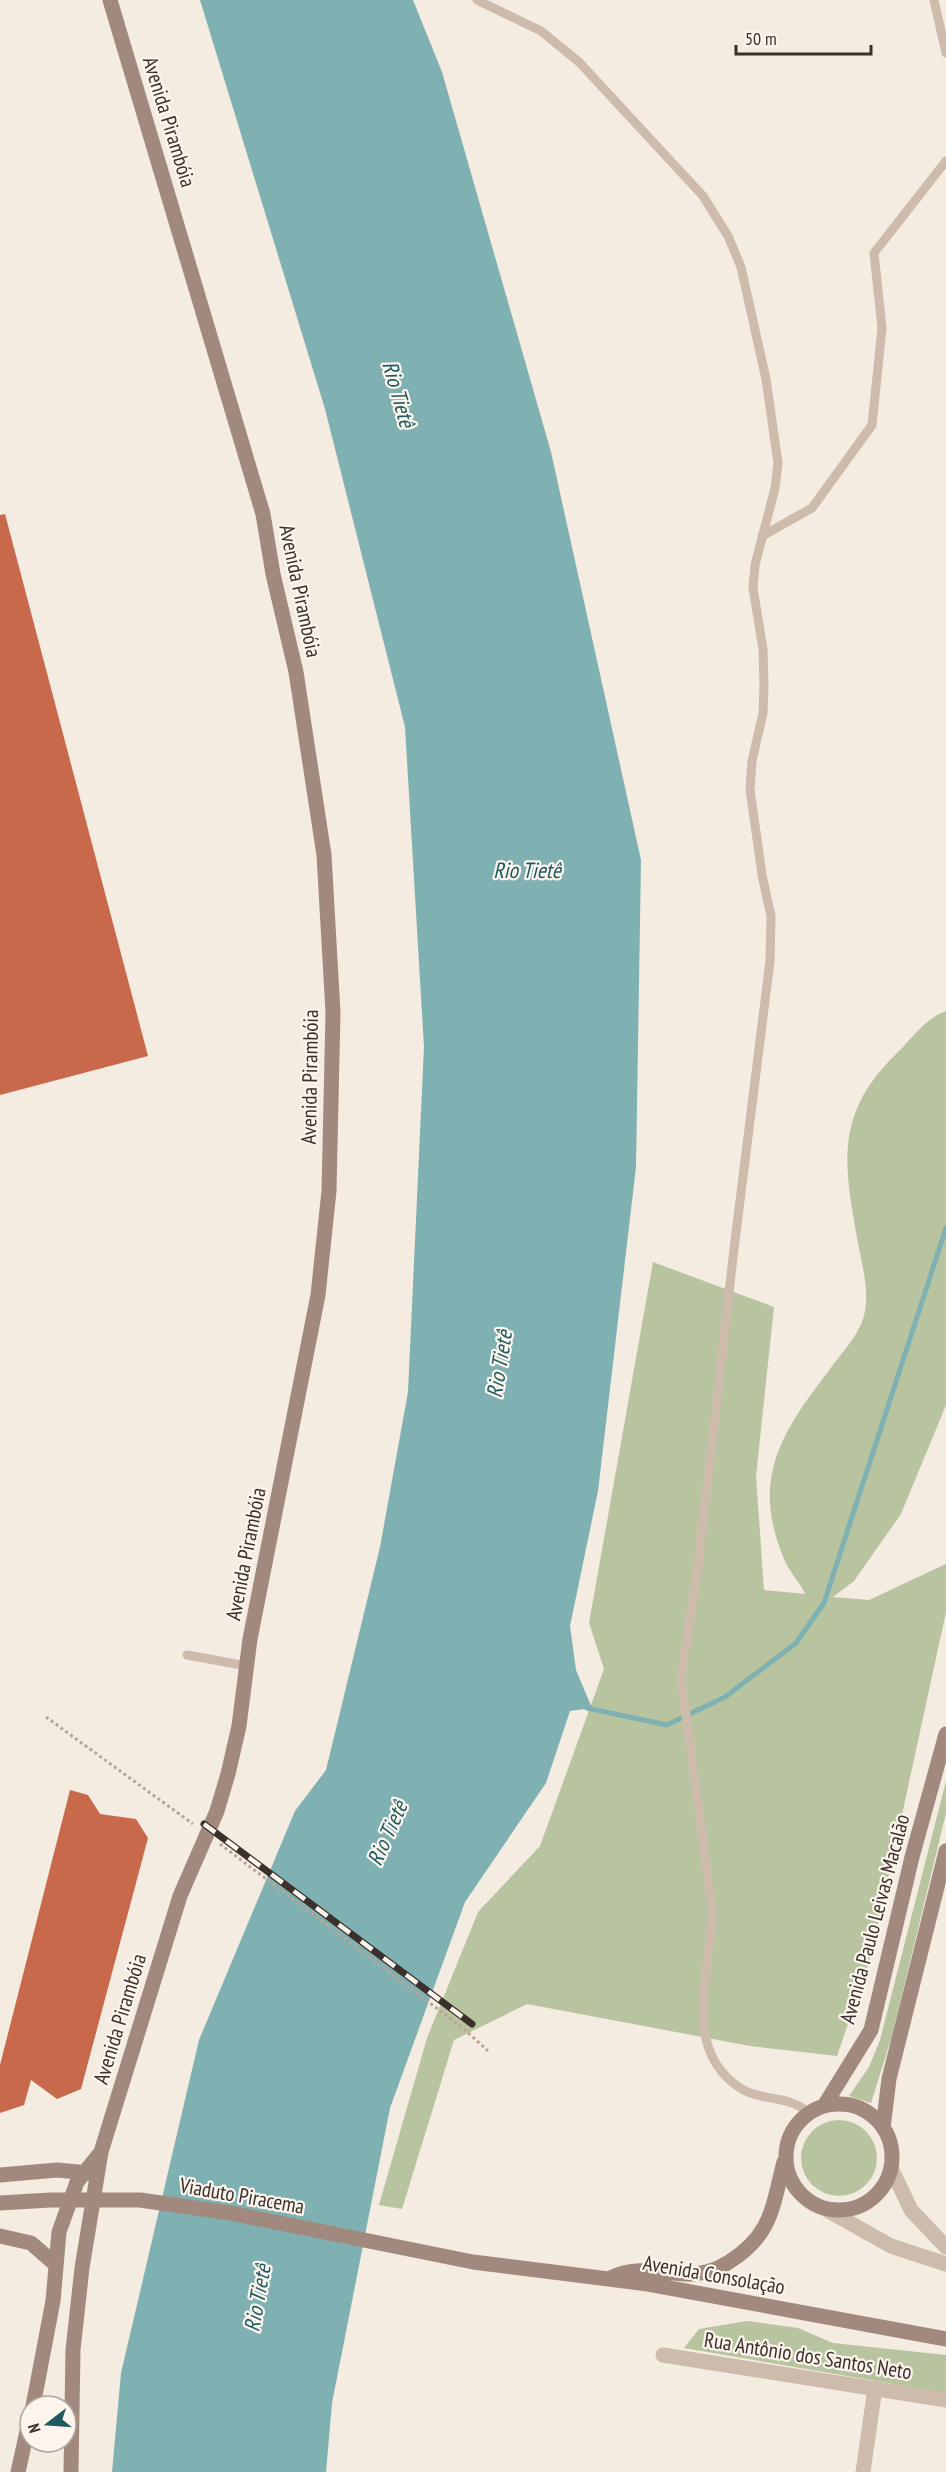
<svg xmlns="http://www.w3.org/2000/svg" width="946" height="2472" font-family="'PT Sans Narrow',sans-serif">
  <rect width="100%" height="100%" fill="#f4ebe1"/>
  <path fill="#b8c4a0" d="M946,1011V1405L901,1514L854,1581L833,1597L869,1600L946,1564V1612L872,1953L837,2056L750,2046L527,2004L454,2040L402,2209L379,2205L427,2038L478,1912L540,1846L604,1669L589,1623L653,1262L774,1307L756,1476L764,1590L805,1594C800,1582 789,1572 784,1559C750,1478 782,1432 830,1369C842,1352 862,1332 865,1311C869,1289 862,1264 858,1243C844,1165 834,1115 895,1055C912,1039 924,1019 946,1011Z
    M946,1781V1813L892,2036L871,2103L849,2096L869,2067L880,2040Z
    M801 2158a38 38 0 1 1 76 0a38 38 0 1 1-76 0Z
    M747,2321L798,2328L833,2343L946,2355V2393L684,2348L699,2329Z"/>
  <path fill="#7fb0b2" d="M200,0H413L442,72L551,452L641,860L636,1167L598,1491L570,1626L576,1670L592,1708L570,1711L546,1783L465,1902L390,2108L332,2403L326,2472H112L121,2373L199,2040L295,1811L326,1770L380,1547L408,1392L424,1047L405,727L325,409Z"/>
  <g fill="none" stroke-linecap="round" stroke-linejoin="round">
    <path stroke="#7fb0b2" stroke-width="5" d="M587,1708L667,1725L725,1697L796,1643L824,1603L946,1228"/>
  </g>
  <path fill="#c8694b" d="M5,514L148,1056L0,1095V515Z
    M70,1790L88,1795L100,1814L136,1819L148,1838L81,2089L57,2099L31,2080L24,2105L0,2113V2065Z"/>
  <g fill="none" stroke-linecap="round" stroke-linejoin="round">
    <path stroke="#b9a596" stroke-width="3" stroke-dasharray="3 3" stroke-linecap="butt" d="M46,1717L193,1824
      M220,1844L464,2029L488,2051"/>
    <path stroke="#cdbbac" stroke-width="9" d="M477,0L541,31L579,62L703,196L728,236L741,267L766,379L778,463L775,488L755,565L753,588L763,649L764,686L763,713L752,761L750,789L762,875L771,916L770,961L734,1249L698,1565L681,1678L712,1907C713,1967 678,2047 740,2088C762,2102 788,2094 809,2113
      M934,0L946,53
      M762,536L812,508L872,425L882,328L874,253L946,161
      M187,1655L247,1666"/>
    <path stroke="#cdbbac" stroke-width="15" d="M891,2168L911,2210L946,2247
      M827,2210L891,2246L946,2264
      M663,2355L946,2400
      M863,2472L875,2388"/>
    <path stroke="#a18a7d" stroke-width="15" d="M786 2157a53 53 0 1 1 106 0a53 53 0 1 1-106 0Z
      M824,2106L871,2030L912,1857L946,1734
      M883,2128L889,2079L946,1851
      M0,2175L57,2170L89,2173
      M0,2203L50,2200H140L230,2213L473,2262L648,2284L946,2339
      M0,2236L31,2243L55,2264
      M610,2278C637,2266 657,2272 686,2274C700,2275 717,2270 729,2262C772,2235 772,2208 784,2162
      M33,2406L53,2301L59,2232L77,2182L101,2152
      M18,2472L30,2418
      M71,2472L73,2350L82,2268L101,2152L180,1896L217,1811L228,1774L239,1726L250,1639L318,1295L329,1191L333,1012L324,855L296,672L273,574L263,514L110,0"/>
    <defs>
      <path id="rail" d="M204,1824L472,2024"/>
    </defs>
    <use href="#rail" stroke="#3b302b" stroke-width="7"/>
    <use href="#rail" stroke="#fbf5ee" stroke-width="4.5" stroke-dasharray="14" stroke-linecap="butt"/>
  </g>
  <g text-anchor="middle" stroke-width="4.5" stroke-linejoin="round" paint-order="stroke">
    <g font-size="21" fill="#3b302b" stroke="#fbf5ee">
      <text transform="translate(169 122) rotate(73)" y="7">Avenida Pirambóia</text>
      <text transform="translate(300 591) rotate(78)" y="7">Avenida Pirambóia</text>
      <text transform="translate(310 1077) rotate(-89)" y="7">Avenida Pirambóia</text>
      <text transform="translate(246 1554) rotate(-79)" y="7">Avenida Pirambóia</text>
      <text transform="translate(875 1919) rotate(-75)" y="7">Avenida Paulo Leivas Macalão</text>
      <text transform="translate(120 2019) rotate(-73)" y="7">Avenida Pirambóia</text>
      <text transform="translate(242 2196) rotate(10)" y="7">Viaduto Piracema</text>
      <text transform="translate(714 2275) rotate(10)" y="7">Avenida Consolação</text>
      <text transform="translate(808 2356) rotate(9)" y="7">Rua Antônio dos Santos Neto</text>
    </g>
    <g font-size="22" font-style="italic" fill="#1f5a5e" stroke="#fbf5ee">
      <text transform="translate(399 394) rotate(74)" y="8">Rio Tietê</text>
      <text x="527" y="878">Rio Tietê</text>
      <text transform="translate(499 1364) rotate(-81)" y="8">Rio Tietê</text>
      <text transform="translate(387 1833) rotate(-66)" y="8">Rio Tietê</text>
      <text transform="translate(257 2298) rotate(-80)" y="8">Rio Tietê</text>
    </g>
  </g>
  <g transform="translate(48 2424) rotate(253)"><circle r="28" fill="#fbf5ee" stroke="#aea6a0" stroke-width="1.5"/>
  <path d="M0-4.5L10 22L0 15L-10 22Z" fill="#1f5a5e"/>
  <text y="-9" font-size="16" font-weight="bold" text-anchor="middle" fill="#3b302b">N</text>
  </g>
  <path d="M736 45v9h135v-9" fill="none" stroke="#3b302b" stroke-width="3"/>
  <text x="745" y="45" font-size="18" fill="#3b302b" stroke="#fbf5ee" stroke-width="4.5" paint-order="stroke">50 m</text>
</svg>
